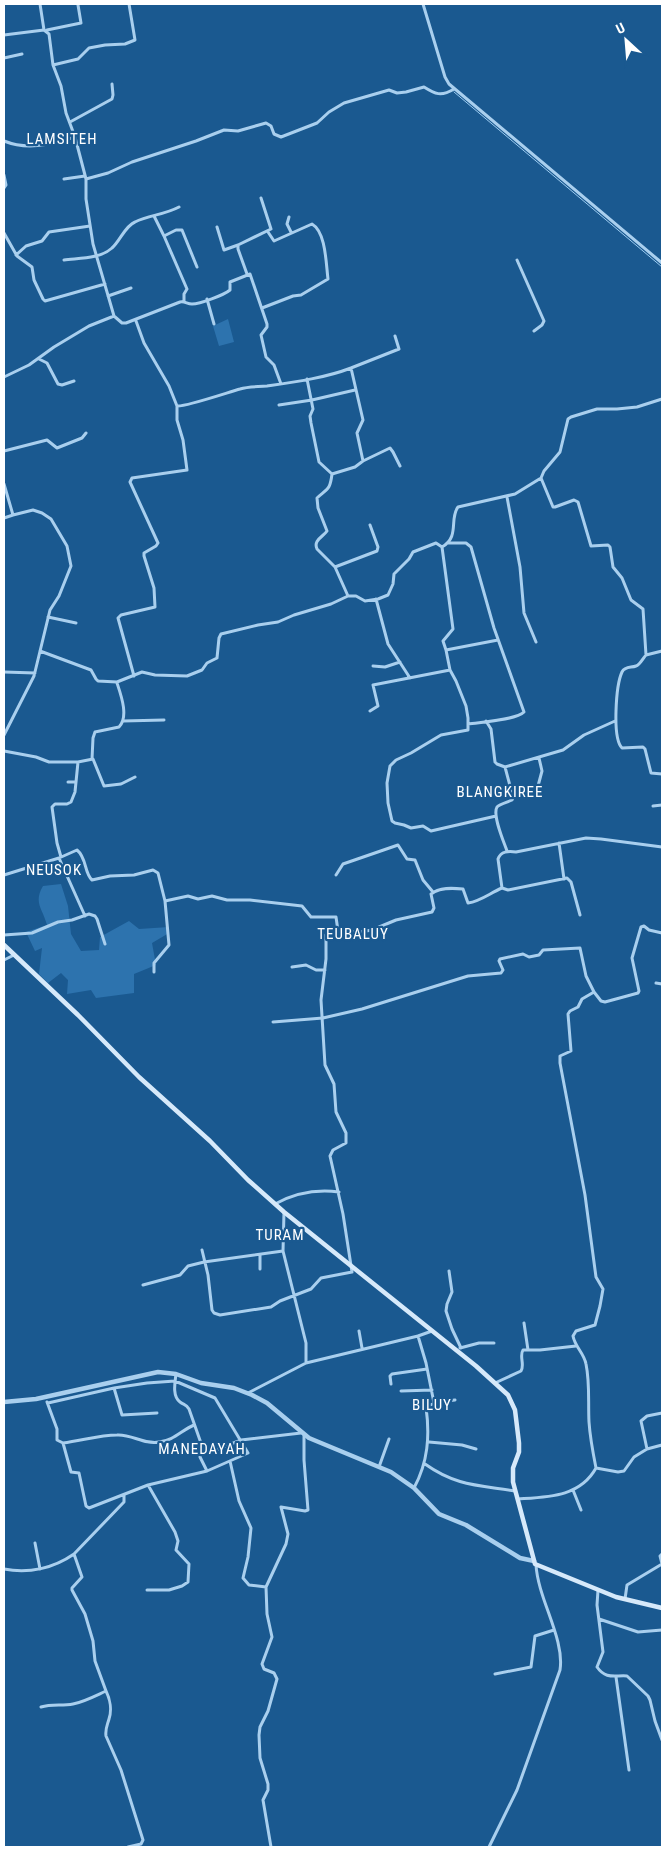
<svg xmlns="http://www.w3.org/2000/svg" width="666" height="1851" font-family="'Roboto Condensed',sans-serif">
  <rect width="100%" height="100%" fill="#1a5990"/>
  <path fill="#2d73ae" d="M228,319L234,342L219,346L213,326Z
    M61,884L68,906L71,934L81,951L99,950L100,937L129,921L139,929L169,927V933L152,943L156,965L134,974V993L96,998L91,990L67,994L68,980L61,973L48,983L39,974L42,948L35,951L26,932L47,925C43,909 33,903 43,886Z"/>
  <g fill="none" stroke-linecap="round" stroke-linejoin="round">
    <path stroke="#9ccbf0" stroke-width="1" d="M454,92L662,267"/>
    <path stroke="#a9cfee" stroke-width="3" d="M423,4L445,77L449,84L662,263
      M44,30L49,34L53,65L61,86L66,113L75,137
      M47,30L81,23L78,5
      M4,35L44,30L40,4
      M4,58L22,54
      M53,65L78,59L89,48L105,45L125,44L135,40L129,4
      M70,122L112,99L113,95L112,84
      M4,141C29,151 50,144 75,137L86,179V199L93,244L114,316L89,326L54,347L29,365L4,377
      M4,175L6,185L4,188
      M64,179L85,176
      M86,179L108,173L132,162L196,141L224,130L238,131L266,123L271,126L274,134L281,137L317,123L329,112L344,103L389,90L397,93L406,92L424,87C435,94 441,97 454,89
      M154,216L164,236L176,230H182L197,267
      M289,217L287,224L291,232
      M217,227L224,250L238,245
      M4,233L17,256L32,267L34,280L43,299L45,301L105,284
      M164,236L187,289L184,294V301
      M16,255L26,246L42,241L49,232L90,226
      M64,260C79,258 100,259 112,248C120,241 125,226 135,222C149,215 164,215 179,207
      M517,260L544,321L542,325L534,331
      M247,274L238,249V245L271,229L261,198
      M108,296L131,288
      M207,299L214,324
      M262,308L293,296L301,295L328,279C326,264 326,232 312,224L274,241L268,232
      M114,316L122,323H126L180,302C185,301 187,304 192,304C200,304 224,295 230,290V282L250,274L267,324V327L261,335L266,357L274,365L281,384
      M136,321L144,343L169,386L177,406C185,407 229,392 240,389C249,386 258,387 267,386C295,382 325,378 351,368
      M39,359L47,363L58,384L62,385L74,381
      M307,379L313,409L310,416L311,423L319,462L332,474C330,490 328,488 317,498L318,508L327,531C323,537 313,540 317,549L335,567L348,596
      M279,405L312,400L355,390
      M4,451L47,440L57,448L82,438L86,433
      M363,461L390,448L393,452L400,466
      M332,474L355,467L363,461L357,433L363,420L351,368L399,349L395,336
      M541,478L553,507H555L574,500L578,502L591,546L608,545L610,547L613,567L622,578L631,600L643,609L646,655L662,651
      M4,484L13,515L33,510L42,513L51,519L67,546L71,566L59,596L50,610L34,676L4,735
      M507,497L520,567L524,613L536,642
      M4,518L13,515
      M448,543H466L471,547L494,628L524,712C516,720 481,722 468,724
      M442,547C460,537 449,519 458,507L515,494L541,478L544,471L560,452L568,419L571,417L597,409H617L637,407L662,399
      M442,547L453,629L443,641L446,650
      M335,567L377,551L378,547L370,525
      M376,599L388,644L410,678
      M48,617L76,623
      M40,651L91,670L96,679L98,681L117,682L142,672L155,675L187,676L202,670L207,663L217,658L219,638L221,634L258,625L278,622L294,615L331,604L348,596H356L365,601L378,599L388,595L393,584L394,574L409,559L413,552L436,543L442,547
      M646,655C643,658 640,665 636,666C631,668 625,666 622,672C616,685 612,738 622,748L643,747L645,749L651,773L662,774
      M373,666L385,667L400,662
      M4,672L35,673
      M134,676L118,618L121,615L155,607L154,588L144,556V553L156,546L158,543L130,482L132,478L187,470L183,440L177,420V406
      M370,711L378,706L373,685L450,670
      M123,721L164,720
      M486,721L491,729L495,762L497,764L505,767L563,750L584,735L615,721
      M4,751L36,757L49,762H78L93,759L104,786L121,784L135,777
      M539,758L542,771L538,786L541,792
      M92,759L93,738L95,732L119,727C129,717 121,695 117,683
      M505,767L513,797L512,800C508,802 500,804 497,807C492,815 504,842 507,851
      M68,782H76
      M653,806L662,805
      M496,816L431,831L423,826L411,828L404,825L395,823L392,821L388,803L387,783L390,766L396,760L411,753L441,735L468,730V718L466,706L456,681L450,670L446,650L498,640
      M559,843L564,879
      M61,857L57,843L52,807L55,804H67L71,802L75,792L78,762
      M59,858L85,916
      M4,875L59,858L77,850C87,858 84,873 92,880L110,876L134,875L153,870L158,873L165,901L188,896L198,899L212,896L227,900H250L302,906L311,917H336L338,931L360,932L372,930L396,920L432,912L434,908L431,894C439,887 453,888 463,889L468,903C481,901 490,893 502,888L498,859C501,851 508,851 516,852L586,838L601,839L662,847
      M336,875L343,864L398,845L407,859L415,860L423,880L433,892
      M502,888L508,890L567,878L571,882L580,915
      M4,935L32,933L58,922L72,920L89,914L95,916L97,919L105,944
      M4,960L14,955
      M292,967L306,965L316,970H325
      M154,972V963L169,945L165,901
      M656,983L662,984
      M273,1022L323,1018L362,1009L468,976L501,973L503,970L499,961L500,959L523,954L529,957L539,955L543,950L580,948L586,976L594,992
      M275,1204C295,1193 316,1189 339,1192
      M284,1212L283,1251L306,1343V1363
      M202,1250L208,1275L212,1310L214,1313L220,1315L271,1307L280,1301L311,1289L321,1278L352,1272L343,1214L330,1156L333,1150L346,1143V1133L336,1112L334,1084L325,1065L321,1000L326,959V935L327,933L338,931
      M260,1255V1269
      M449,1271L452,1292L447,1304L446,1311L452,1329L461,1348
      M143,1285L180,1275L188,1266L204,1262L283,1251
      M524,1323L528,1350
      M359,1331L362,1348
      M432,1331L418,1336L426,1363L434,1403
      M460,1348L479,1343H494
      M495,1383L521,1371C525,1365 519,1356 523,1350H540L576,1346
      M391,1384L390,1376L392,1374L427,1369
      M114,1388L122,1415L157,1413
      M401,1391L432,1390
      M248,1393L306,1363L418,1336
      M47,1402L57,1429V1440L63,1443C81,1441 99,1435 117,1435C132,1434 144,1445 159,1442C173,1441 182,1430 194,1425
      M48,1403L114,1388L147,1383L175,1381L215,1398L248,1453L207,1471L200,1457L202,1446L189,1409C186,1404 184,1405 180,1402C172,1396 175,1382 176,1374
      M429,1442L462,1445L476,1449
      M63,1443L71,1472L79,1473L86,1506L89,1508L148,1485L207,1471
      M647,1449L641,1421L647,1416L662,1413
      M216,1450L241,1440L301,1433
      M230,1461L239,1501L251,1528L248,1557L243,1578L249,1585L266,1587
      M425,1464C456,1486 478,1485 515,1491
      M379,1467L389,1439
      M596,1468L618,1472L624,1471L634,1457L647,1449L662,1445
      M414,1488C428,1462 430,1436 426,1407L437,1402L455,1400
      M573,1490L581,1510
      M518,1499C548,1497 580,1497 596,1468C593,1453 590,1437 589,1422C588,1402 590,1383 586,1364C584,1353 575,1347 573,1336L576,1331L595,1325L600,1306L603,1289L596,1277L585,1195L560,1063V1056L571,1051L568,1014L570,1011L578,1007L582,999L594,992L601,1001L605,1002L638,993L639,991L632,958L641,927L644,926L649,930L662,933
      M35,1543L40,1569
      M4,1569C29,1574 54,1568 74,1554L124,1502V1495
      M147,1590H169L182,1586L188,1582L189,1564L176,1550L178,1541L175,1532L148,1485
      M598,1590L597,1605L603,1652L597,1667C606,1680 615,1675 627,1676L648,1696L650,1700L655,1721L662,1740
      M625,1599L627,1585L662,1564L660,1556L662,1554
      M599,1619L638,1632L662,1630
      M495,1674L531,1667L535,1636L554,1630
      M616,1677L629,1770
      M106,1691C110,1699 112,1710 109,1719C107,1726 105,1729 106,1736L121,1770L143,1840L141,1844L128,1847
      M41,1707C52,1704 62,1706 73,1704C84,1702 95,1696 106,1691L95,1661L93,1641L85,1614L72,1590V1588L82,1577L74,1554
      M271,1847L263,1800L268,1790V1784L260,1758L259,1735L260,1727L268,1711L277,1679L274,1673L264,1669L262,1664L272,1637L267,1614L266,1587L286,1544L288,1534L281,1507L305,1511L308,1510L304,1460V1435
      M489,1847L517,1790L560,1670C565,1639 538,1599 536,1565"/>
    <path stroke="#a9cfee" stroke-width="4.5" d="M4,1402L36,1399L158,1372L176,1374L201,1383L234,1388L252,1395L267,1403L309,1438L391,1472L414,1488L439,1514L466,1525L520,1558L534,1561"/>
    <path stroke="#d6e9fa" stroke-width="4.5" d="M4,945L78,1015L139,1077L210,1141L248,1180L284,1212L476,1366L508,1395L515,1410L519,1443V1452L513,1468V1482L535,1564L616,1597L662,1608"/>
  </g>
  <g text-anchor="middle" stroke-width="4.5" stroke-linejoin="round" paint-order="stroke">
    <g font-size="15" letter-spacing="1" fill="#fff" stroke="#1a5990">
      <text x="62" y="144">LAMSITEH</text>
      <text x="500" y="797">BLANGKIREE</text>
      <text x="54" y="875">NEUSOK</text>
      <text x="353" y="939">TEUBALUY</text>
      <text x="280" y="1240">TURAM</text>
      <text x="432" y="1410">BILUY</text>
      <text x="202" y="1454">MANEDAYAH</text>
    </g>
  </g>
  <rect width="666" height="1851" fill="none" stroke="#ffffff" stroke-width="10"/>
  <g transform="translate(626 40) rotate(334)" stroke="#1a5990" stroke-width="4" paint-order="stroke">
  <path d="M0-4L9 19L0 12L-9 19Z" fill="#ffffff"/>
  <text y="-8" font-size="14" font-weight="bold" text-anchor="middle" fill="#ffffff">U</text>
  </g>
</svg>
